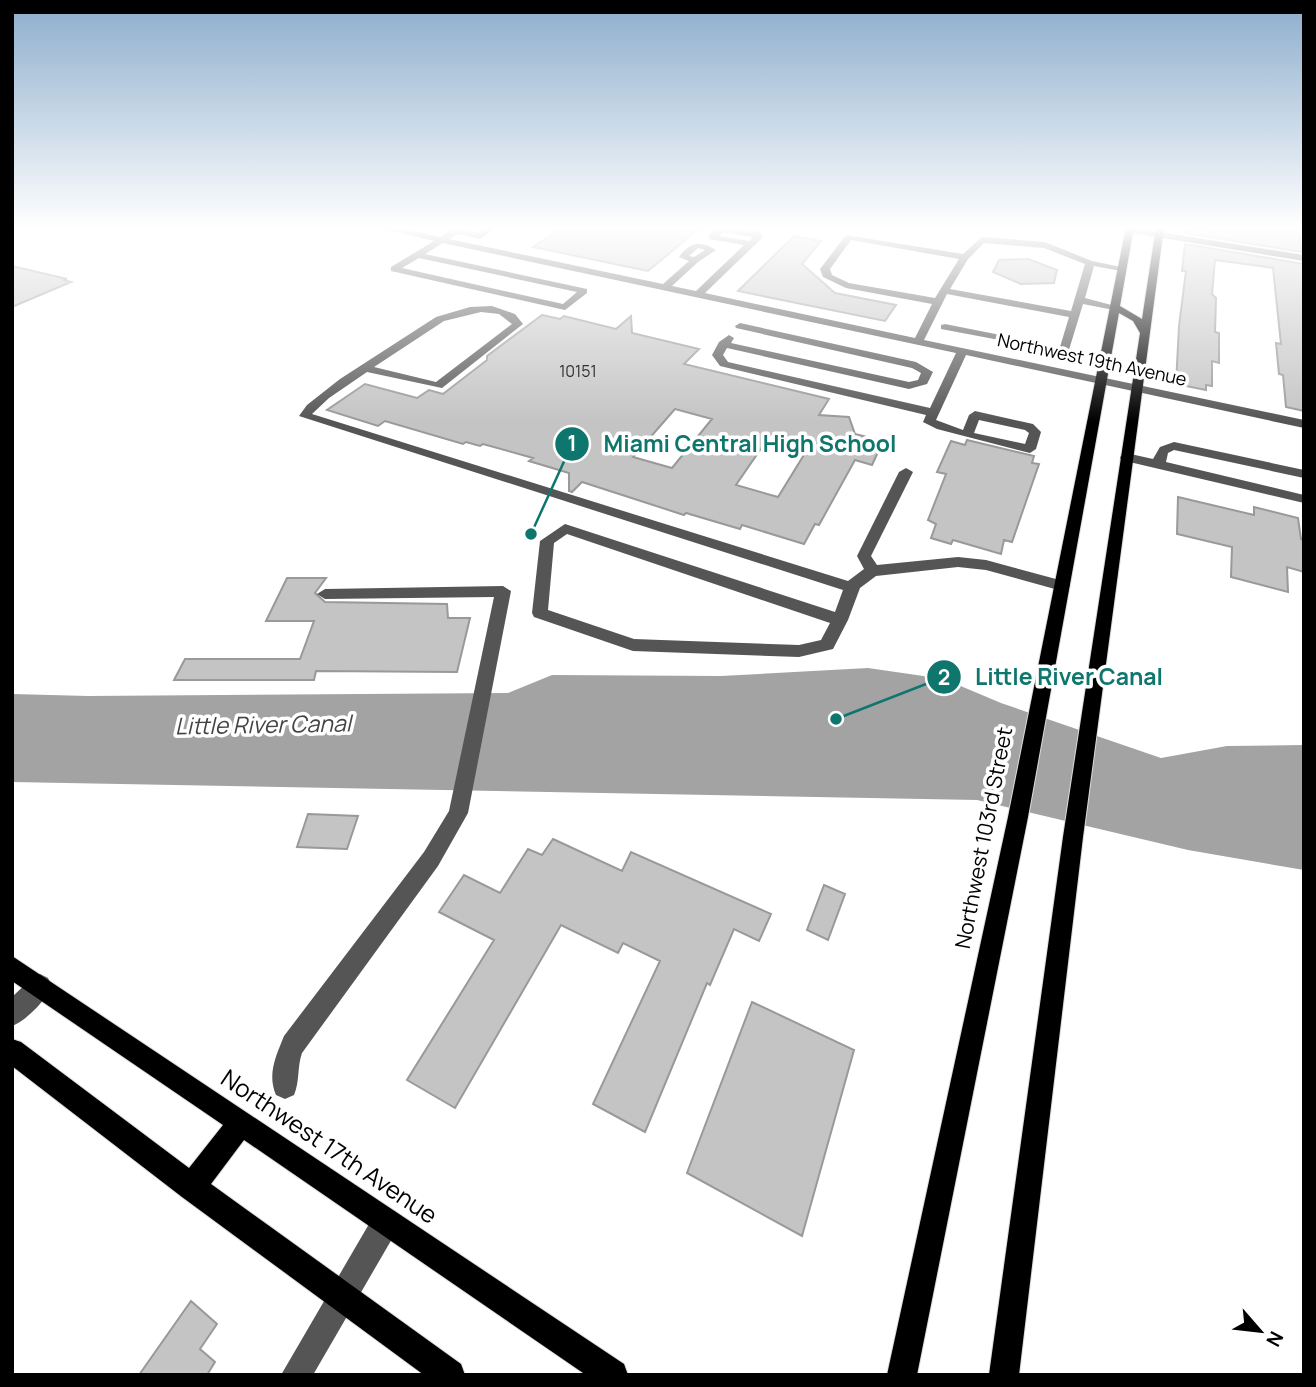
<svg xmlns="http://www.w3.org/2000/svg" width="1316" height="1387" font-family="Manrope,sans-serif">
  <rect width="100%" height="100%" fill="#fff"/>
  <path fill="#a3a3a3" d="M868,668L944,679L1001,703L1161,758L1227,746L1304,745V870L1188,850L977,800L12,782V694L88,696L508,693L552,675L721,676Z"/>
  <path fill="#c4c4c4" stroke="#999" stroke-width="2" fill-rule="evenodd" d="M563,227H701L648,271L533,247Z
    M1186,227L1239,233V229L1262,233V227H1298L1302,252L1185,233Z
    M794,236L821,241L802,264L835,293L896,305L885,321L738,291Z
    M1185,244L1304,264V411L1286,407L1283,375L1279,374L1276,343L1281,344L1273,268L1215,260L1212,294L1216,298L1215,332L1219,333V363L1212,361V386L1206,385V390L1176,384L1179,326L1186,271H1182Z
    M1028,259L1057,270L1054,283L1021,284L993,272L999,260Z
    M12,266L67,279L63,280L71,282L12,307Z
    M542,315L560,319L564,316L616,329L631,316L632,333L699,349L684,364L829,399L819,415L849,417L855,434L875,439L871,446L880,448L872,465L855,460L819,525L815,524L804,544L742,525L740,529L686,513L684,515L582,482L572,492L569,491V473L529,461L533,458L483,444L480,446L466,442L463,444L385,421L378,426L327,410L365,384L417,398L429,390L443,394L487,360V356ZM675,409L712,419L672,468L633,457ZM771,434L810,445L778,497L736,485Z
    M967,440L1034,456L1032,463L1039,464L1012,542L1004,540L1001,554L953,540L951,544L931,538L936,524L928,520L946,474L937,472L951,441L965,445Z
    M1178,497L1254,515V507L1298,518L1301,539L1304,540V572L1287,567L1288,592L1231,577L1232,547L1177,534Z
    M287,578H326L315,593L325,602L447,604L448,618H470L457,672L316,671L314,680H174L185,659H300L314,621H266Z
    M308,814L358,816L347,849L297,847Z
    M553,839L622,871L631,852L771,914L759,941L734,929L710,985L707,983L645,1132L593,1104L660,961L623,943L618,953L561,925L455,1108L407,1080L494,940L439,912L464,875L500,893L528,849L542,855Z
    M824,885L845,894L828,940L807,930Z
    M752,1002L854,1050L802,1236L687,1173Z
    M191,1301L217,1324L200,1349L215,1362L207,1375H139Z"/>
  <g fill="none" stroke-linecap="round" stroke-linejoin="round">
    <defs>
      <path id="major" d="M1126,227H1134L1120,306L1142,319L1156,227H1164L1083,837L1019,1375H989L1063,837L1140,333L1133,321L1119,313L1028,817L917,1375H887L1008,817Z
        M12,956L624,1364L628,1375H586L244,1140L211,1184L461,1364L465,1375H424L182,1197L12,1066V1039L21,1042L189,1168L223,1125L12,981Z"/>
    </defs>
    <use href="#major" stroke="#dbdbdb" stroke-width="2"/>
    <path fill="#555" fill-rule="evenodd" d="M376,227H394L440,237L456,227H467L464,230L479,233L487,227H498L480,239L458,234L449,239L663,284L689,261L679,257C690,242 700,240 716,250L698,262L672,286L696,291L744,245L709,239V235L718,227L760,232L763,237L705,293L915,338L932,304L846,288L823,277L820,269L846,235L963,254L982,237L1045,242L1092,261L1126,268L1121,271L1094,266L1085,298L1119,307L1114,310L1083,304L1068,353L941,329V325L945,324L1060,347L1069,317L947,294L924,340L1304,420V428L966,355L936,420L963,430L969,415L975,411L1033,424L1041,432L1036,449L1030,453L937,429L923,422L926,415L720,366L712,355L719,342L729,335L734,338L731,343L909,382L918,380L921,373L912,368L736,328L735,326L740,323L916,362L933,372L927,384L909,389L727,348L723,355L728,362L930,408L956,353L443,243L425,254L587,289V293L565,310L391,271V267L434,241ZM723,232L753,237L749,241L719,236ZM851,240L959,259L935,298L849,283L832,275L830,269ZM984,243L1044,248L1085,264L1071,311L950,289L968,259ZM698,248L705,250L694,257L689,256ZM419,258L577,292L563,304L402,268ZM979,420L1025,430L1029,433L1025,444L974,433Z
      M1129,227L1304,255V261L1126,232Z
      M492,306L515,314L523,324L442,388L367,372L329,398L312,414L848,581L864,569L857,556L899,472L906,468L913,472L871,556L877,565L958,557L986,560L1067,582L1070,586L1062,591L986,570L958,567L876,576L860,588L848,620L833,649L799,657L633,651L534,617L532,613L540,541L565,524L835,612L843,590L299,416L307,405L340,379L436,317L470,307ZM481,312L499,314L512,324L436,382L374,367L444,321ZM567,534L830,623L821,640L799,645L634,639L548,610L554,543Z
      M1174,442L1304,470V478L1174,450L1168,453L1166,462L1304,495V503L1121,460L1120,457L1126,453L1153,459L1160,447Z
      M503,586L511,591L468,813L438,866L302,1053C297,1067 300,1081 294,1095L285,1099L276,1095C267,1074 276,1056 284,1036L424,852L449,811L494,597L325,599L317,594L325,589Z
      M40,974L48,978L52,986C45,1001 27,1020 12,1026V997L32,978Z
      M386,1208L396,1212L400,1222L396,1232L313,1375H281L376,1212Z"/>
    <use href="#major" fill="#000" fill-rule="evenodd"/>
  </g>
  <linearGradient id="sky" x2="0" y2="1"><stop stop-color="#8cadcc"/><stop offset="0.54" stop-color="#fff"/><stop offset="1" stop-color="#fff" stop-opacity="0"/></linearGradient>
  <rect width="1316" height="422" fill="url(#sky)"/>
  <g text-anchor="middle" stroke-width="7" stroke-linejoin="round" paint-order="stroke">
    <g font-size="16" fill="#313131">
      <text x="578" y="377">10151</text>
    </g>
    <g font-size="18" fill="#000" stroke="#fff">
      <text transform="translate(1092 360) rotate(12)" y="6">Northwest 19th Avenue</text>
    </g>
    <g font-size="21" fill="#000" stroke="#fff">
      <text transform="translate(984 838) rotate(-79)" y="7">Northwest 103rd Street</text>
    </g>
    <g font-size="23" font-style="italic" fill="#444" stroke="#fff">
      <text transform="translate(263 725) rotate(-1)" y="8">Little River Canal</text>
    </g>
    <g font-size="24" fill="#000" stroke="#fff">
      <text transform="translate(329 1147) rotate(34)" y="8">Northwest 17th Avenue</text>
    </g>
  </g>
  <path fill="none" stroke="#0f766e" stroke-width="2.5" d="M531 534L572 444M836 719L944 677"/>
  <g fill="#0f766e" stroke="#fff" stroke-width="2.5">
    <circle cx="531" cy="534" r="7"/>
    <circle cx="836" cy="719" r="7"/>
    <circle cx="572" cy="444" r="18"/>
    <circle cx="944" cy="677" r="18"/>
  </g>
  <g font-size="21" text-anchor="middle" font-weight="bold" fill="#fff">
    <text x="572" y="451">1</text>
    <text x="944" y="685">2</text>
  </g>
  <g font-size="23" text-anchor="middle" font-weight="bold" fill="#0f766e" stroke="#fff" stroke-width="7" stroke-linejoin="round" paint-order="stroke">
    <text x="750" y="452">Miami Central High School</text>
    <text x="1069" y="685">Little River Canal</text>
  </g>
  <rect width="1316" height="1387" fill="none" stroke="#000000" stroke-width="28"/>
  <g transform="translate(1260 1331) rotate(118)" stroke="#ffffff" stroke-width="5" paint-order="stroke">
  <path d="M0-5L12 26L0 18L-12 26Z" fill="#000000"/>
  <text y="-10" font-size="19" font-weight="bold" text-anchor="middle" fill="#000000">N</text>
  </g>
</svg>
